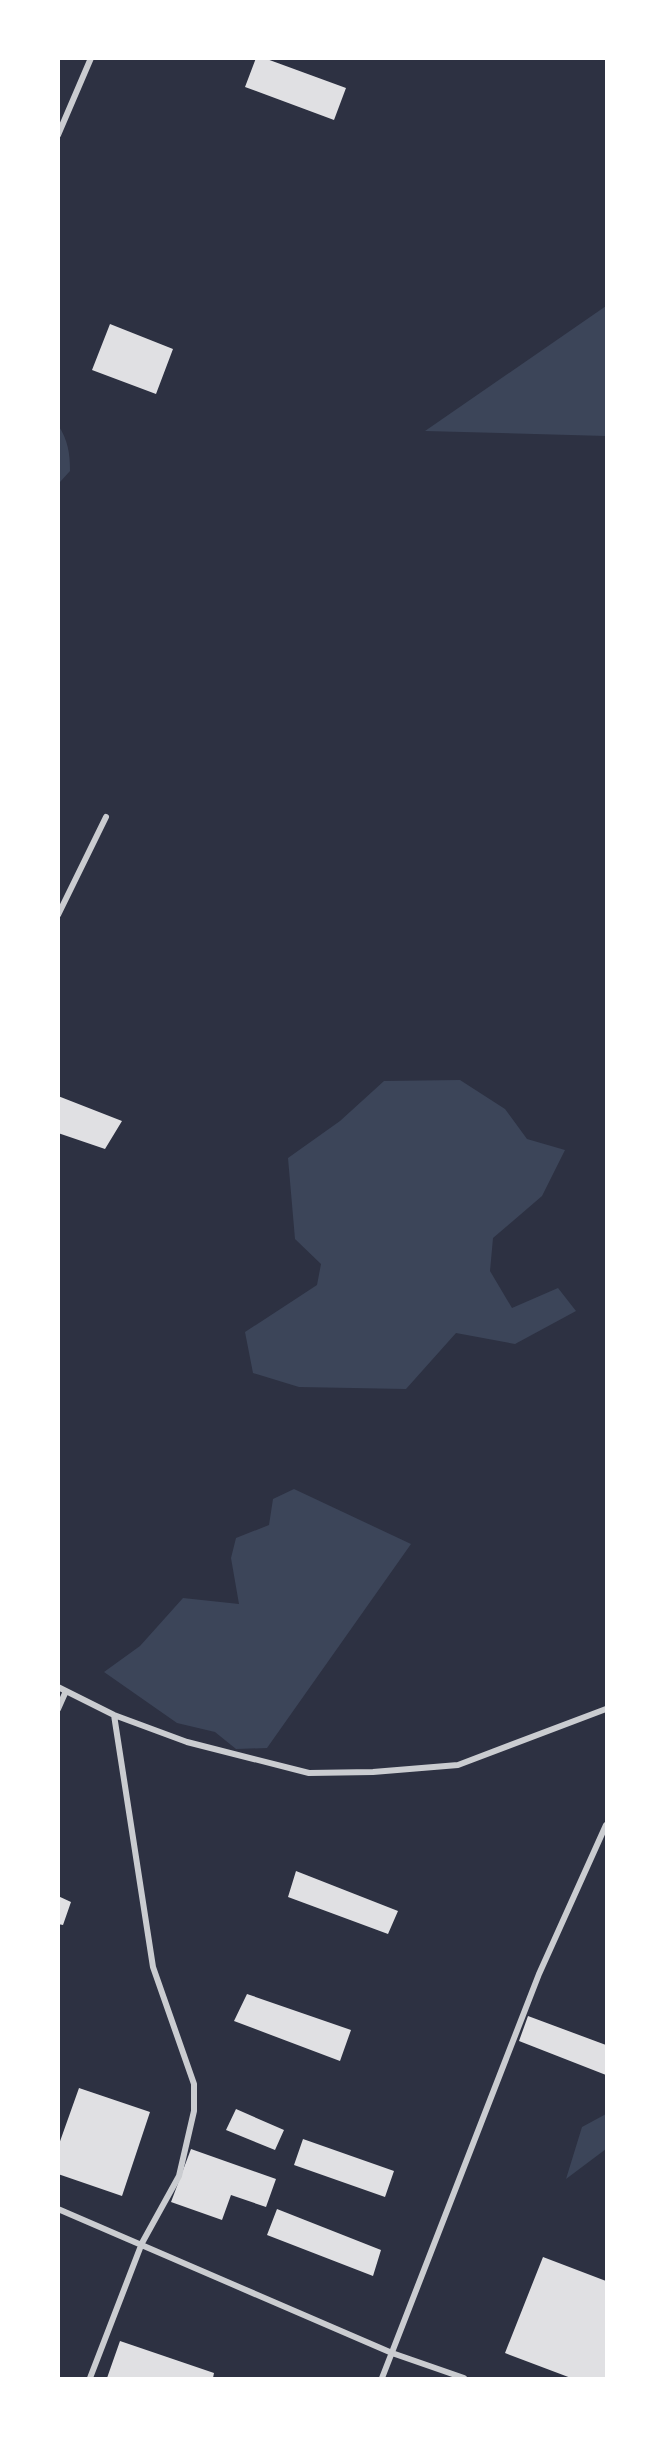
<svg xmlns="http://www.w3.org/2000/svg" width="665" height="2437" font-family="Ubuntu,sans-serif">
  <rect width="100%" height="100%" fill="#2d3142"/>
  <path fill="#3c4559" d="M606,306V436L425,431Z
    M58,425C68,440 70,453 70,471L60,482Z
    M460,1080L505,1109L527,1139L565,1150L542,1196L493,1238L490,1271L512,1308L558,1288L576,1311L515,1344L456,1333L406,1389L299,1387L253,1373L245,1332L317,1285L321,1264L295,1239L288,1158L340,1121L384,1081Z
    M294,1489L411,1544L267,1748L236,1749L215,1732L177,1723L104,1672L140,1646L183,1598L239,1604L231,1558L236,1538L269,1525L273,1499Z
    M606,2114V2149L566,2179L582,2127Z"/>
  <path fill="#e0e0e3" d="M256,58H264L346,88L334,120L245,87Z
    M110,324L173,349L156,394L92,370Z
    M58,1096L122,1121L105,1149L58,1133Z
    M296,1871L398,1911L388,1934L288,1897Z
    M58,1896L71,1902L63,1925L58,1924Z
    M247,1994L351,2030L340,2061L234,2021Z
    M528,2016L606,2045V2075L519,2041Z
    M79,2088L150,2112L122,2196L58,2174V2147Z
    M236,2109L284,2130L275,2150L226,2130Z
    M303,2139L394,2171L385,2197L294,2165Z
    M191,2149L276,2179L266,2207L231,2195L222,2220L171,2202Z
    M277,2209L381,2250L373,2276L267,2235Z
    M543,2257L606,2281V2378H571L505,2353Z
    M120,2341L214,2373L213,2378H107Z"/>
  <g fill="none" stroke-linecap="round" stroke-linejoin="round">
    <path stroke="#caccd0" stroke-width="6" d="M58,135L91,58
      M58,915L106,817
      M58,1687L114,1715L187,1742L309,1773L373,1772L458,1765L606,1709
      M58,1709L66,1691
      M58,2209L392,2353L464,2378
      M90,2378L142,2243L179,2176L194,2111V2084L153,1967L114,1715
      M382,2378L539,1974L606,1825"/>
  </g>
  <rect width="665" height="2437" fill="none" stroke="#ffffff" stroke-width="120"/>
</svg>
